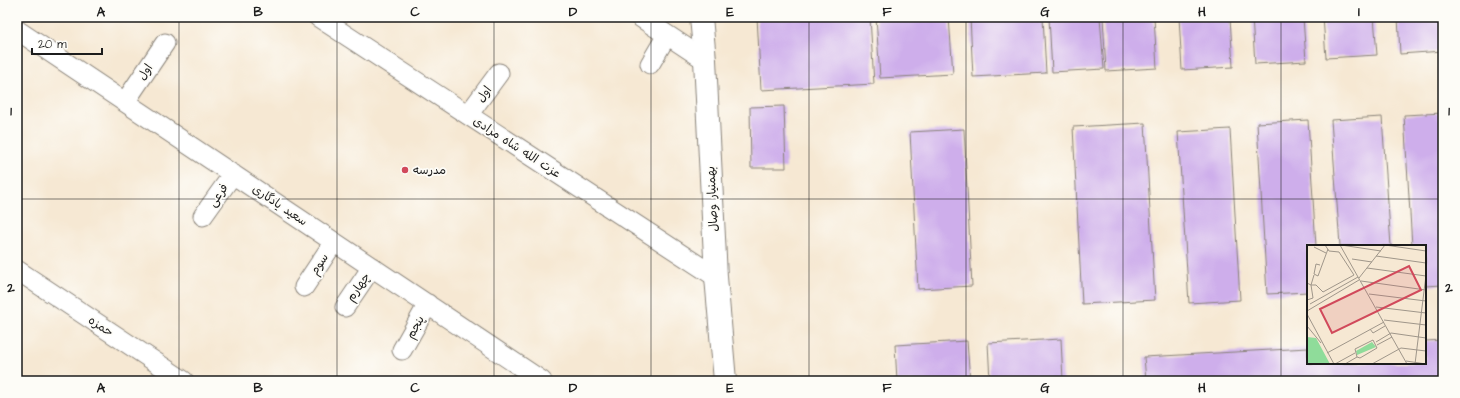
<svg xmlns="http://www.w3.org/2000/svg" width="1460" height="398" font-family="'Architects Daughter','Playpen Sans Arabic',sans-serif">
  <rect width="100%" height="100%" fill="#fdfcf7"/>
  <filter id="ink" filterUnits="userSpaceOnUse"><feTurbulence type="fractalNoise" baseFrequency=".025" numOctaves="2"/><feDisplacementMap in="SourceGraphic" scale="8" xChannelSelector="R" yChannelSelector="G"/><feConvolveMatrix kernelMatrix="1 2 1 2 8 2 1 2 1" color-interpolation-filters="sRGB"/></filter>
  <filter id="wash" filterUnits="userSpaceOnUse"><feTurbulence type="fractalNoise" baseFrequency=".012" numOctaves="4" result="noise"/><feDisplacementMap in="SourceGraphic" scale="16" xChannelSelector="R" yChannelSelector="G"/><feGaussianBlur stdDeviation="0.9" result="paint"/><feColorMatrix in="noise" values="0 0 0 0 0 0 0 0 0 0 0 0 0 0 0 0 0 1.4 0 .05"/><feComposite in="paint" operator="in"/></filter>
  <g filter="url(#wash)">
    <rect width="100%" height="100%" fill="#f6e8d3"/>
    <g id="blocks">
      <path fill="#ceaeeb" d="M757,17H870L874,84L761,90Z
        M876,17H949L953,74L880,78Z
        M970,17H1043L1046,73L973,77Z
        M1049,17H1100L1104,69L1052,72Z
        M1103,17H1154L1157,68L1106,71Z
        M1179,17H1230L1233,67L1182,70Z
        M1252,17H1303L1306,61L1255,64Z
        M1323,17H1374L1377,55L1326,58Z
        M1398,17H1443V51L1400,54Z
        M784,106L786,168H751L750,107Z
        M1443,113V285L1425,286V246H1412L1404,115Z
        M1382,117L1391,246H1340L1331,120Z
        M1308,120L1316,246H1308V292L1267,294L1257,123Z
        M1145,123L1155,300L1082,304L1073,127Z
        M964,129L972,286L918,289L910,132Z
        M1230,129L1240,300L1189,303L1178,132Z
        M1061,339L1063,381H990L988,343Z
        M1443,340V381H1146L1144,357L1308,348V363H1425V341Z
        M967,341L970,381H897L895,345Z"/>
    </g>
  </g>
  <g filter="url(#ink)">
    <use href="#blocks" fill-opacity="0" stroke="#898278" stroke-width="1"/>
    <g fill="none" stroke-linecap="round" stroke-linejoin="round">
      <defs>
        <path id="street" d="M318,17L716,277
          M640,17L705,60
          M17,30L542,381
          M650,64L667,35
          M125,102L165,43
          M468,115L499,73
          M203,216L233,174
          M17,270L184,381
          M304,287L334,242
          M345,307L372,267
          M402,350L428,304"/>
        <path id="secondary" d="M701,17L705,60L716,277L725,381"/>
      </defs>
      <use href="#street" stroke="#898278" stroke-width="21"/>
      <use href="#secondary" stroke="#898278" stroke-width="24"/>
      <use href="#street" stroke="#fff" stroke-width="19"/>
      <use href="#secondary" stroke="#fff" stroke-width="22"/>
    </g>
  </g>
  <path fill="none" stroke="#1c1c1c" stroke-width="1" stroke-opacity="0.55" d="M179,17V381M337,17V381M494,17V381M651,17V381M809,17V381M966,17V381M1123,17V381M1281,17V381M17,199H1443"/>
  <circle fill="#d1495b" stroke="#fdfcf7" stroke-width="1.5" cx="405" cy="170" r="4"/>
  <g text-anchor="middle" stroke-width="3.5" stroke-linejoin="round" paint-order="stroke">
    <g font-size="12" fill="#1c1c1c" stroke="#fdfcf7">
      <text transform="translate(145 72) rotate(-57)" y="4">اول</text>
      <text transform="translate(484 94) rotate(-54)" y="4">اول</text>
      <text transform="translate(517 147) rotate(33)" y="4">عزت الله شاه مرادی</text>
      <text transform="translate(218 195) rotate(-54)" y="4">فرعی</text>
      <text transform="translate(712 199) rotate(-93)" y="4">بهمنیار وصال</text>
      <text transform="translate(280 205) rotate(34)" y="4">سعید یادگاری</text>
      <text transform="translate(319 264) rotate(-57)" y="4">سوم</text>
      <text transform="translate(358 287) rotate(-55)" y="4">چهارم</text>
      <text transform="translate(101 326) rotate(33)" y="4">حمزه</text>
      <text transform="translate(415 327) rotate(-60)" y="4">پنجم</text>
    </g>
    <g font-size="12" fill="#1c1c1c" stroke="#fdfcf7" text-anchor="start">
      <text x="413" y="174">مدرسه</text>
    </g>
  </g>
  <g transform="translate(1307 245)">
    <rect width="119" height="119" fill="#f6e8d3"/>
    <path d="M0,92L9,93L23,119H0ZM65,97L69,102L50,110L49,106Z" fill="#8fdc9a"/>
    <path fill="none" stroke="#9f968a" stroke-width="1" d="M33,0L100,119M34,0L74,6M7,2L19,8M69,11L119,18M45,14L65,17M13,20L9,19L7,29L11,31L21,4M60,23L119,31M7,30L4,40H9L16,47L47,30L32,7L22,6L18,0M52,33L78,0L119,6M54,36L119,45M0,38L4,40L6,53L0,55M62,49L119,56M3,59L51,32M69,62L119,68M0,66L52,35M0,69L27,119M77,75L119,80M0,81L14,98M63,84L66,88L78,81M66,95L70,103L53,113L50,112L48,104ZM69,97L84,88L119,93M70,100L85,92M20,108L77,77M99,116L119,119M28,119L48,108M38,119L50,112M65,119L94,103L119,106M108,119L119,30"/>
    <path fill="#d1495b" fill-opacity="0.15" stroke="#d1495b" stroke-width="2" d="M102,21L114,45L25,88L13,64Z"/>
    <rect width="119" height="119" fill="none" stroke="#1c1c1c" stroke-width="2"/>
  </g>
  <rect width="1460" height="398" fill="none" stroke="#fdfcf7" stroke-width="44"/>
  <path d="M32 48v6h70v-6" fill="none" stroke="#1c1c1c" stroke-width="2"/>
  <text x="38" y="48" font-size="12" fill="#1c1c1c" stroke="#fdfcf7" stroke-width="3" paint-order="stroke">20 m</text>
  <rect x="22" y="22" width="1416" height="354" fill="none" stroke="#1c1c1c" stroke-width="1.5"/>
  <g font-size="13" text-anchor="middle" font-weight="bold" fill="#1c1c1c">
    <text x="101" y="16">A</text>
    <text x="258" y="16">B</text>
    <text x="415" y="16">C</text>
    <text x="573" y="16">D</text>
    <text x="730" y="16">E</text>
    <text x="887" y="16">F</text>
    <text x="1045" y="16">G</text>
    <text x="1202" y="16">H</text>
    <text x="1359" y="16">I</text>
    <text x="11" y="115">1</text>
    <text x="1449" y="115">1</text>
    <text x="11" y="292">2</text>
    <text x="1449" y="292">2</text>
    <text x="101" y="392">A</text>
    <text x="258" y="392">B</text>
    <text x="415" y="392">C</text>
    <text x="573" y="392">D</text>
    <text x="730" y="392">E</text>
    <text x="887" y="392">F</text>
    <text x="1045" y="392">G</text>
    <text x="1202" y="392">H</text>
    <text x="1359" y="392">I</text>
  </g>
</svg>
